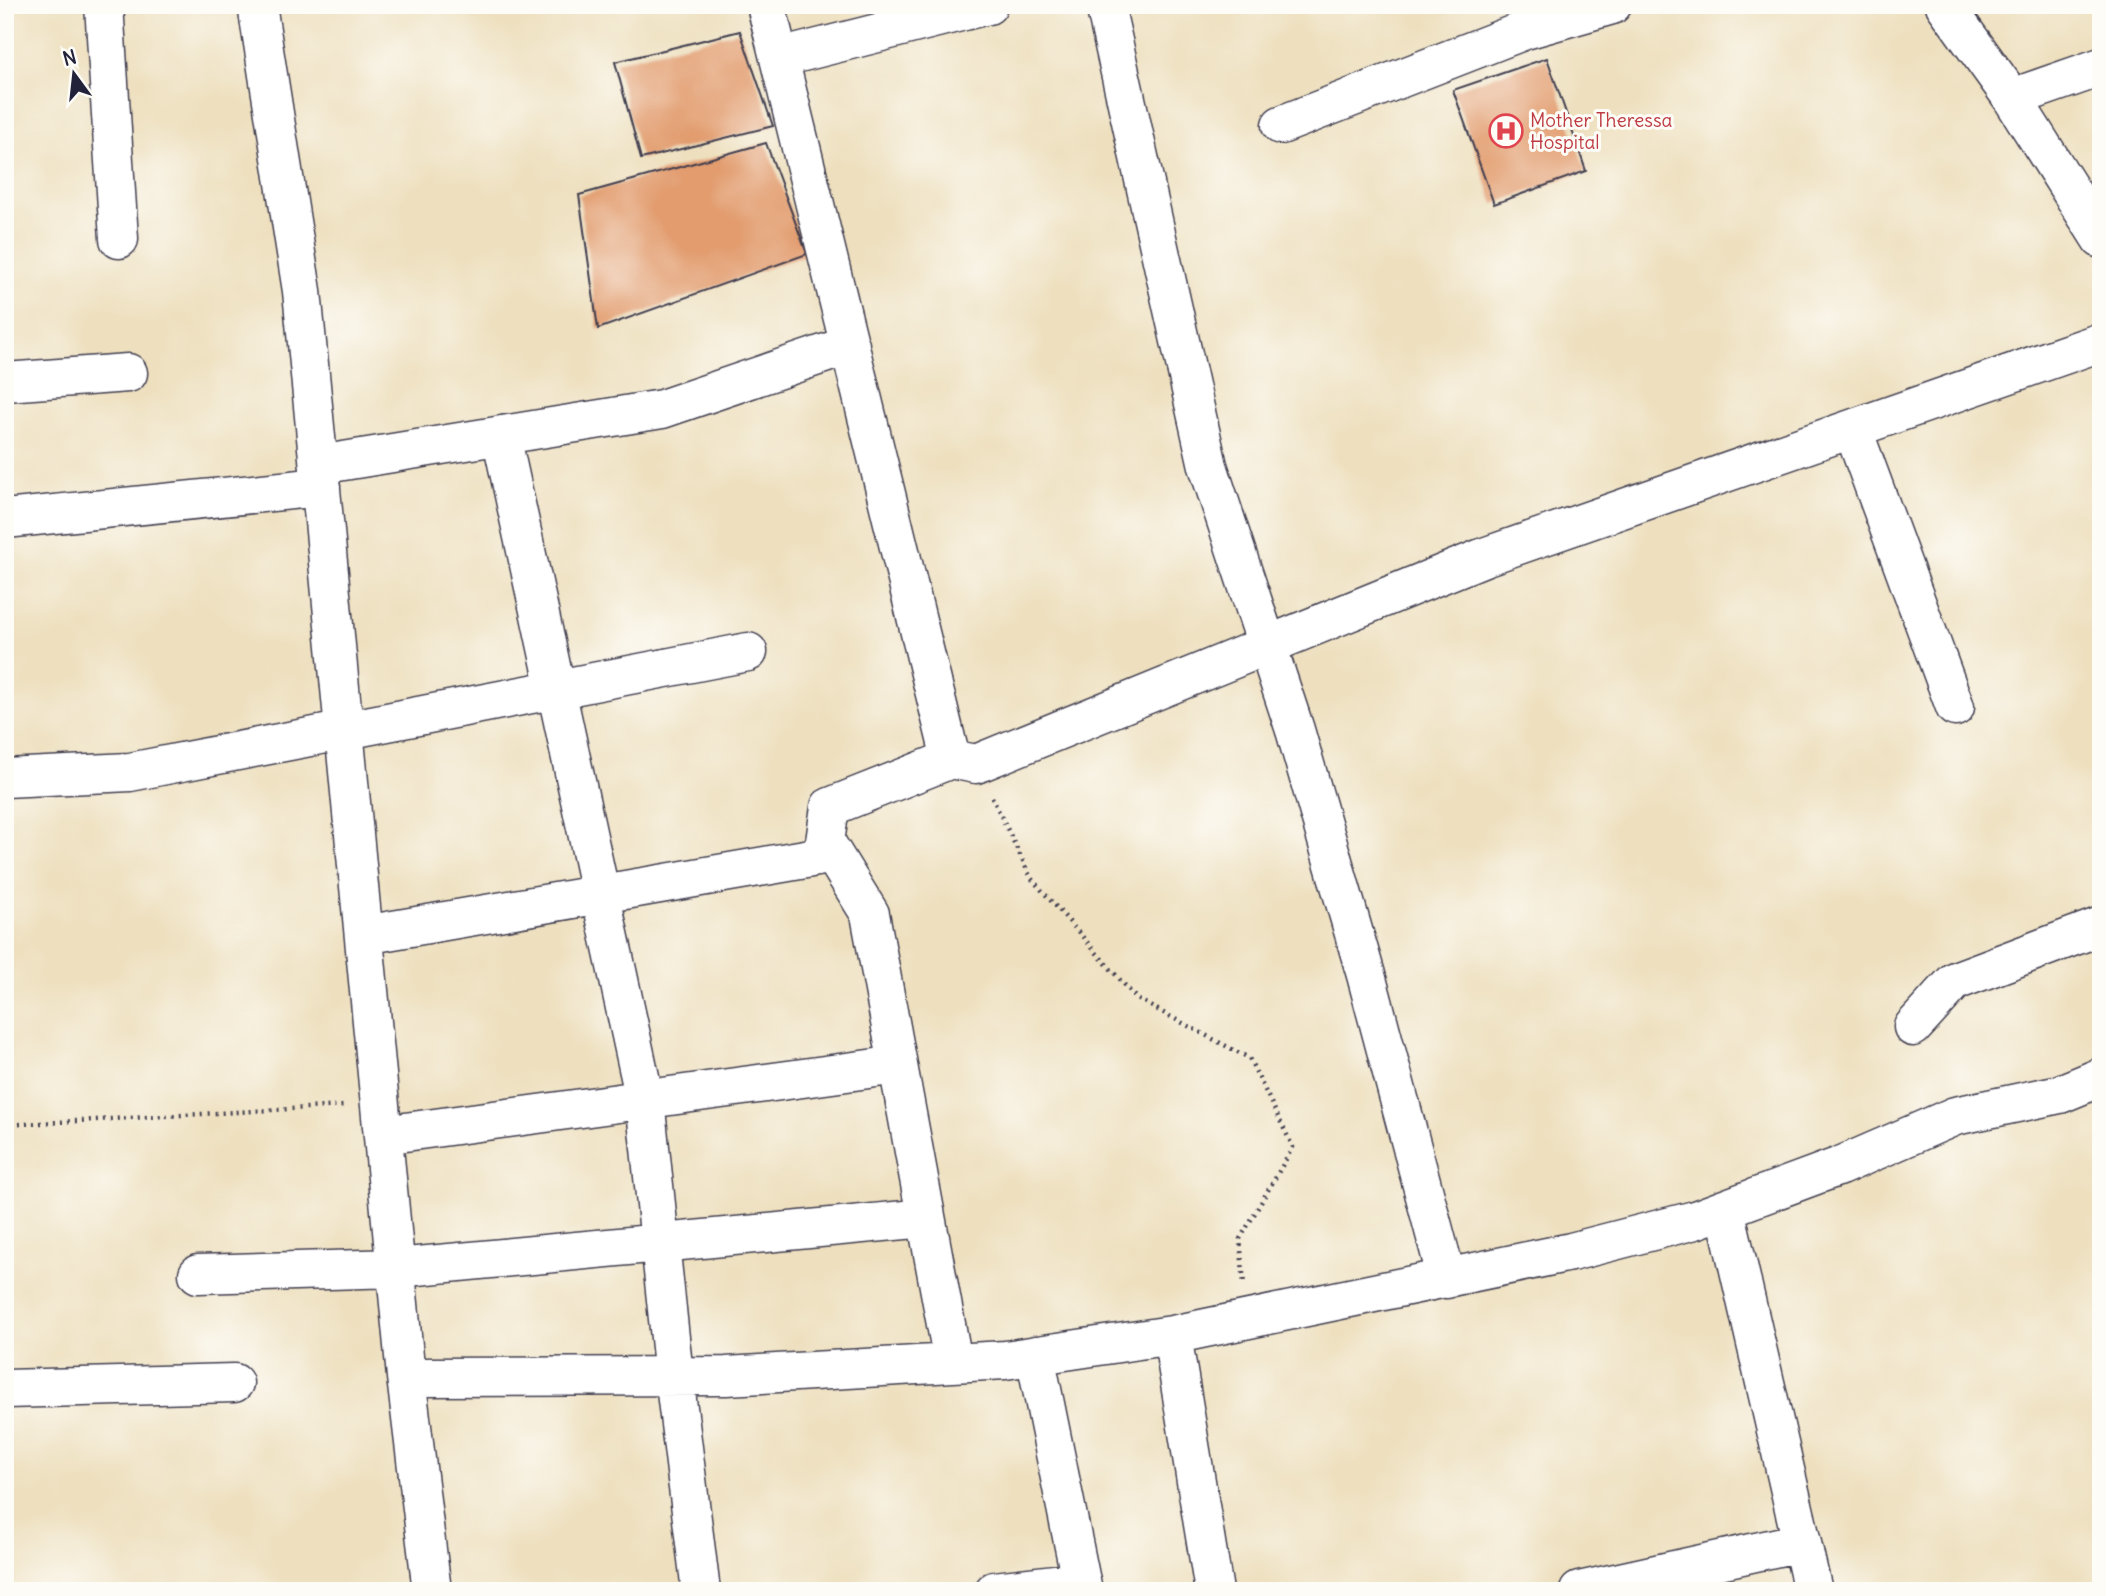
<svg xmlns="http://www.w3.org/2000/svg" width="2106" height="1596" font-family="Delius,sans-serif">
  <rect width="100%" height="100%" fill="#fdfcf7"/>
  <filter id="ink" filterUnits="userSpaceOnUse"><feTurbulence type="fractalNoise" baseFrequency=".0143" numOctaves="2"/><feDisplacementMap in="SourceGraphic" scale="14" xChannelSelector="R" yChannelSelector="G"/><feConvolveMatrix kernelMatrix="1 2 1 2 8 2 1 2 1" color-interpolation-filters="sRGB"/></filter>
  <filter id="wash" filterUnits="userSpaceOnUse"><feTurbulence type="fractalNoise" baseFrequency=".00686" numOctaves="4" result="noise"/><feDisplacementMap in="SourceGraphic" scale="28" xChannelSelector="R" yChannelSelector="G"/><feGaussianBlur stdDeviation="1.57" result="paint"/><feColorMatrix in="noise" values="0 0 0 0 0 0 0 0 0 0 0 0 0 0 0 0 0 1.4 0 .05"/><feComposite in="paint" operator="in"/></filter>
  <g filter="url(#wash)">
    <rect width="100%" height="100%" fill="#eee0bf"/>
    <g id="blocks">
      <path fill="#e29c6e" d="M740,31L773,126L641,159L615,62Z
        M1547,58L1586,171L1494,204L1453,90Z
        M766,143L807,254L598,329L579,195Z"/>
    </g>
  </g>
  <g filter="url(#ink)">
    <use href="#blocks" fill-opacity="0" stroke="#413e4f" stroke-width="2"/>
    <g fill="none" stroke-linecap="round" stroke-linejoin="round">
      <defs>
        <path id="minor" d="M104,5L119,239
          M257,5L302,291L406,1377L432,1591
          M766,5L951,759
          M1105,5L1208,466L1295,730L1366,975L1447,1279
          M1945,5L2012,98L2101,239
          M779,58L988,5
          M2012,98L2101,67
          M1281,125L1525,30L1612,5
          M5,382L128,373
          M1853,430L1955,707
          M501,435L645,1100L674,1376L701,1591
          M319,465L662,409L850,345
          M5,519L321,487
          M5,778L130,772L748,652
          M825,841L870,914L953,1362
          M364,935L823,856L830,807L951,759L976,764L1484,557L2101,342
          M1913,1027L1955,981L2101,926
          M383,1135L898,1065
          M1725,1209L1813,1591
          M198,1274L396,1268L926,1218
          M1172,1335L1214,1591
          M1035,1355L1083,1591
          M406,1377L726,1376L882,1367L1005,1360L1172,1335L1571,1252L1695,1220L1840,1166L1955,1116L2060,1094L2101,1077
          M5,1389L234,1383
          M994,1591L1081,1581
          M1579,1591L1801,1542"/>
      </defs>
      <use href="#minor" stroke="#413e4f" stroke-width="41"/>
      <path stroke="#413e4f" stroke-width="4.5" stroke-dasharray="2 5" stroke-linecap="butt" d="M992,797L1031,878L1137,999L1249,1058L1293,1147L1240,1239L1244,1284
        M5,1125L343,1106"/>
      <use href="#minor" stroke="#fff" stroke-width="38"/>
    </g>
  </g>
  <defs>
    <symbol id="hospital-ring" viewBox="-11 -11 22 22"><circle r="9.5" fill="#fdfcf7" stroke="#e0444e" stroke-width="1.5"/><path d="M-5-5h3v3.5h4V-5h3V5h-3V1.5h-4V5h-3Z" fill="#e0444e"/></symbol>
  </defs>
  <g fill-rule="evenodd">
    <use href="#hospital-ring" x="1487" y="112" width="38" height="38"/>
  </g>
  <g text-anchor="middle" stroke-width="6" stroke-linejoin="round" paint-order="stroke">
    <g font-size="19" fill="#be3a42" stroke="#fdfcf7" text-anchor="start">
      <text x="1530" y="127">Mother Theressa<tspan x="1530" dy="22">Hospital</tspan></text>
    </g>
  </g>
  <rect width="2106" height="1596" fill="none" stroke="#fdfcf7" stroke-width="28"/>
  <g transform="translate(74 74) rotate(345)" stroke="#fdfcf7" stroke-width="5" paint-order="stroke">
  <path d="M0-5L12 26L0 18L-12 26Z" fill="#22223b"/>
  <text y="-10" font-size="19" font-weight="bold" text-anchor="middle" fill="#22223b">N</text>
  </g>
</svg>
